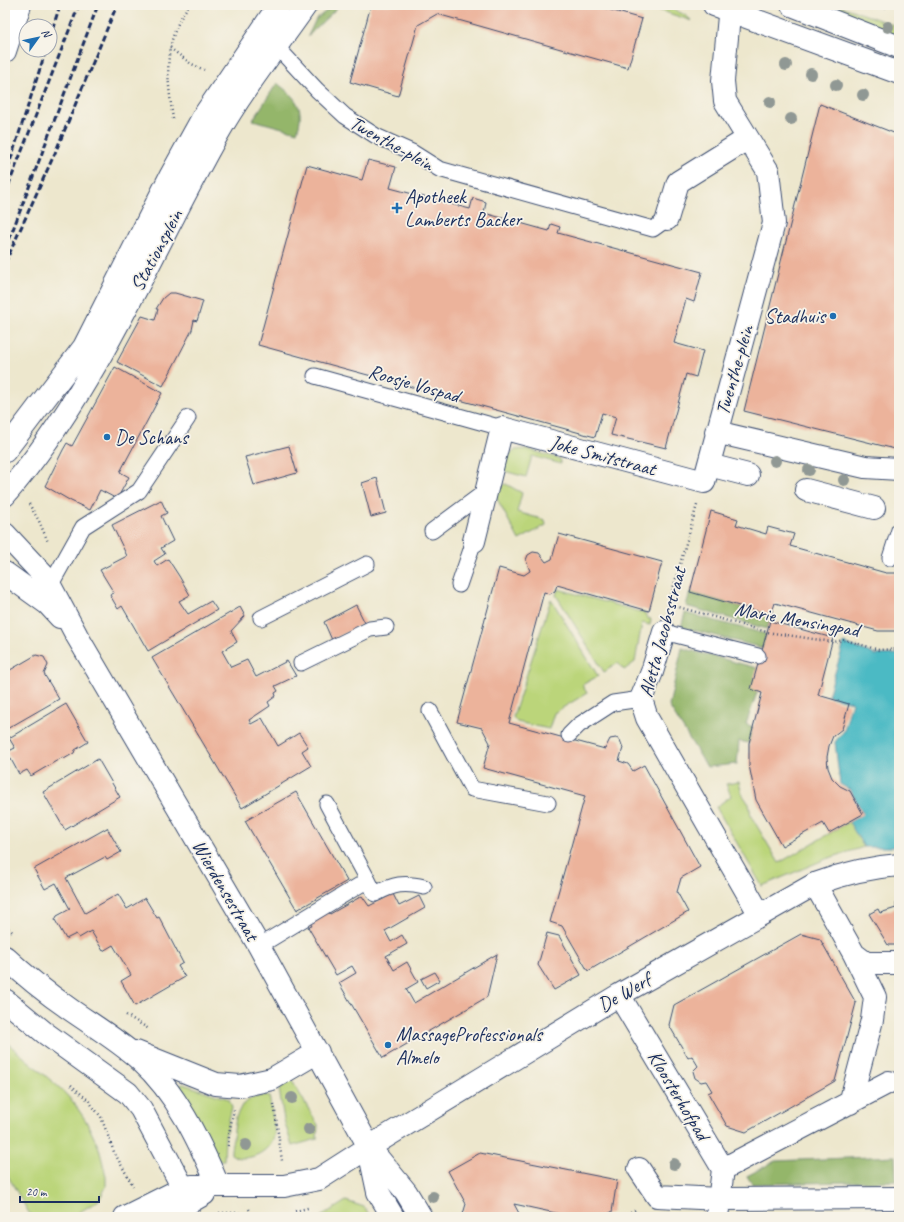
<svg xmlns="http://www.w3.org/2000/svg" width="904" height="1222" font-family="Caveat,sans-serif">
  <rect width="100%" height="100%" fill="#f7f3e8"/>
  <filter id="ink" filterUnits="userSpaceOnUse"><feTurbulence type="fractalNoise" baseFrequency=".025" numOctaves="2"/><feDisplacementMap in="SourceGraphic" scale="8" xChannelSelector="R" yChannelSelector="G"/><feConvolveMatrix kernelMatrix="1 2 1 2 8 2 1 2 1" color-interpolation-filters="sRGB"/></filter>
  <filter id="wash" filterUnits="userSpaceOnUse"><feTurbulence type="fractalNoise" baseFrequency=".012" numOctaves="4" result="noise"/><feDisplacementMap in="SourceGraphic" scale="16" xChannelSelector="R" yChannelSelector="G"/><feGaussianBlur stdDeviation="0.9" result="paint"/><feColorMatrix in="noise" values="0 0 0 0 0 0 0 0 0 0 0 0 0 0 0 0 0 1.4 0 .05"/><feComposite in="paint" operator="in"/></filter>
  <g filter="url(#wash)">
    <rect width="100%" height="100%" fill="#ede7cd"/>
    <path fill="#bbd57a" stroke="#6b826c" d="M644,5C661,5 680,9 692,21Z
      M810,5H838L899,27V38Z
      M527,449L560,459L561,464L532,456L526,477L504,471L502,466L507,457L514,450Z
      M506,484L522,493L517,512L545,520L546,525L519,540L496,497L497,487Z
      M558,589L645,613L647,618L651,619L650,625L642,623L635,662L624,670L618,663L604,672L556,595Z
      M551,599L598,676L582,685L587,693L554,713L549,729L517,722L513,717Z
      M739,782L742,794L749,804L751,816L779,863L849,822L864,847L826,859L762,886L716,807L731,796L726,784Z
      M5,1041L61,1089L74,1103L86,1121L99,1148L106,1176V1187L99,1200L72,1217H36L29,1213L5,1171Z
      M291,1079L318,1125L317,1139L292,1146L284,1120L279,1089Z
      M183,1084L229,1099L232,1107L225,1137L224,1160L215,1161L178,1091L179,1086Z
      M266,1095L269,1096L270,1101C271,1110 276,1128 274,1136C270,1152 250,1161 236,1157L231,1154V1150L236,1117L242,1105L252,1098Z
      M346,1201L364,1207L371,1217H320Z"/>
    <path fill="#94b66a" stroke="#587264" d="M334,5H340L308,36L316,19Z
      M277,83C295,97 306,107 297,132L253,120Z
      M690,592L771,615L767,629L686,606Z
      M685,613L766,634L763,648L681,627Z
      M682,648L757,668L760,684L746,724L753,727L749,743L739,741L737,764L707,767L669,706Z
      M895,1156L896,1181L752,1184L747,1176L775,1161Z"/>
    <path fill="#4cbac4" stroke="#347491" d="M844,643L876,655L899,654V847H864L849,822L863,813L850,790L840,784L835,742L844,731L852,702L828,696Z"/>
    <g id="blocks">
      <path fill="#ecb39b" d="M371,5H593L642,19L628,68L437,14L418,25L398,96L350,82Z
        M877,5H887L886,8Z
        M820,104L899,135V450L744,411Z
        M368,160L396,167L390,188L470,209L473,198L486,202L484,213L549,231L551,224L560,227L558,233L702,272L694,302L686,299L674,343L703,351L696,377L686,374L666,448L611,435L616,417L602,413L595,437L258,345L307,165L362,180Z
        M175,293L203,301L197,321L194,320L192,330L163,386L117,362L142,316L155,320L158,309H156L163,298L169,293Z
        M115,367L162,393L120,472L129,477L117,499L100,490L90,510L71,501L45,486L63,450L67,443L72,446Z
        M289,446L297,473L254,485L245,457Z
        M377,478L386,513L371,517L362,483Z
        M161,500L167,513L161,516L173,541L161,548L165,554L154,561L157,566L168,559L179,576L190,595L179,601L188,614L211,601L217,610L148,651L122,606L118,609L110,595L114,593L100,570L127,556L112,525Z
        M711,511L738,519L736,525L766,534L768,527L794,534L790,546L886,573H899V631H878L775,603L771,615L690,592Z
        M559,534L662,562L649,611L557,585L555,591L550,594L544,592L509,723L605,749L610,739L616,738L620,740L623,748L619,761L628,764L633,771L644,765L700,867L681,878L677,892L688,912L588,971L562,926L550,922L585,796L483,768L490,743L482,728L457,722L499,568L524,575L530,571L526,560L528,555L533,552L539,553L546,562L552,559Z
        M356,605L365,623L332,640L324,622Z
        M240,607L245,616L231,631L237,642L222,651L231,667L247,660L256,677L287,661L296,676L275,686L278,691L275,693L276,696L268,702L270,706L249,720L251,724L262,718L278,746L299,733L308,747L302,751L311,766L242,808L152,658Z
        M770,621L833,638L818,695L849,704L842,729L833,736L829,746L827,757L828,768L832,778L840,786L850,791L863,814L829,833L823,823L782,846L756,800L749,765V743L762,693L751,689Z
        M36,655L44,657L48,665L44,674L59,699L5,730V673Z
        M66,704L88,742L75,750L74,753L64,759L63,757L31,776L27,770L19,774L7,752L15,748L9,738Z
        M98,759L120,797L65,830L43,792Z
        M296,792L347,881L297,910L245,821Z
        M107,828L121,852L107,860L105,857L66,878L85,913L118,894L127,909L145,898L157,918L159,917L183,963L178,966L185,977L135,1006L121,981L131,975L113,945L103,951L91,931L79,938L76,934L66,939L55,920L57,916L70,909L56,883L45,889L34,869Z
        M393,894L399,906L419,896L425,908L385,931L391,942L402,935L407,944L386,956L394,970L407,962L418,982L406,989L414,1003L497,954L487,997L383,1058L339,983L356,973L352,966L336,975L308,927L312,926L308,919L327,908L330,914L362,896L369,906Z
        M896,897H899V945H888L869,914L878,909L880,913L896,908Z
        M547,933L559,936L581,975L554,990L538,965Z
        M801,934L820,939L856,1003L835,1081L746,1132L727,1126L708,1093L712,1091L706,1081L701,1082L695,1078L693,1071L698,1066L692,1056L688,1058L669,1025L674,1005Z
        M435,972L440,980L426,988L421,979Z
        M480,1153L617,1180L612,1212L600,1217H574L514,1204L521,1217H464L463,1214L466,1204L448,1171Z"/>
    </g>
  </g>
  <g filter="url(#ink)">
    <use href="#blocks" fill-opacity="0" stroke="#3a4b6f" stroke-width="1"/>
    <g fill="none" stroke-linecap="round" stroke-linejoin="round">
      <defs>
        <path id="service" d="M277,47L317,90L345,116L376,136L412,152L439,169L653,229L667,219
          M315,376L502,428
          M432,531L486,491
          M890,558L899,530
          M459,585L474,541
          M50,586L83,527L139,491L188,418
          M261,618L367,564
          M664,632L758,656
          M301,663L370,629L386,627
          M430,711L472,789L548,803
          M569,735L579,725L613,703L641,699
          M368,880L375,894C394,884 404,882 424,887
          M259,946L368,880L327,804"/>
        <path id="pedestrian" d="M815,884C842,874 870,867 899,865"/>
        <path id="minor" d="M5,51L20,5
          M667,219L678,182L747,139
          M716,432L865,467L899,469
          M709,465L748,475
          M806,490L874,508
          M474,541L502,428L704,482L774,223L768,171L725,101L723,81L730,5
          M664,632L652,672L641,699L647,718L760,915
          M619,995L723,1169L717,1217
          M850,1103L872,1020L875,997L854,954
          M369,1147L619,995L815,884L854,954L866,963H894
          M369,1147L406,1192L421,1217
          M369,1150L378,1192L393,1217
          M639,1169L657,1196L720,1199L899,1198
          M723,1169L889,1082"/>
        <path id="secondary" d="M714,5L899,73
          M792,5L899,47
          M5,451L84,347L171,175L203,117L279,5
          M5,495C97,389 149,255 217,135C243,89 276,48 306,5
          M5,534L46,578L77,636L259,946L369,1147L319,1179L284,1186H192L183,1188L125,1217
          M5,573L48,604L60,617
          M5,957C25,976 48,994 71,1010C94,1026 119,1041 140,1060C177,1093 199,1141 218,1185
          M5,1000L45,1033L128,1093L141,1109L190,1201
          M136,1052L216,1084L240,1086L272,1079L318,1052
          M164,1217L204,1194"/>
      </defs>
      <use href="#service" stroke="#3a4b6f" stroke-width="17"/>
      <use href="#pedestrian" stroke="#3a4b6f" stroke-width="24"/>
      <use href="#minor" stroke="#3a4b6f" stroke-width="24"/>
      <use href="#secondary" stroke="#3a4b6f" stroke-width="24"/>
      <path stroke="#3a4b6f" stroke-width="2.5" stroke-dasharray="1 3" stroke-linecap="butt" d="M170,48L190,63L204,70
        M173,119C167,76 162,43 189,5
        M29,504L39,521L48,542
        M668,604L767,632L833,642L845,640L879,650L899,649
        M668,606L697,505
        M5,926L14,933
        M126,1015L149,1029
        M71,1085L88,1100L101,1117L114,1152L133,1186
        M274,1104L282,1161
        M228,1146L230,1128L234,1110
        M249,1209L253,1217
        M295,1211L308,1208
        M219,1213H242
        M624,1217L637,1209"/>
      <use href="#service" stroke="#fff" stroke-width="15"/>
      <use href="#pedestrian" stroke="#fff" stroke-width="22"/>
      <use href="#minor" stroke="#fff" stroke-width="22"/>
      <use href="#secondary" stroke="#fff" stroke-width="22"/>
      <path stroke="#1b2f5e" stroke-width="3" stroke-dasharray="6 3" stroke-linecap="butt" d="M50,37L60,5
        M5,177L46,50
        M5,194L79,5
        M6,248L98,5
        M5,263L55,153L117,5"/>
    </g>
    <g fill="#909894">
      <circle cx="888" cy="27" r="6"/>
      <circle cx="786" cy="65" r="6"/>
      <circle cx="811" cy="74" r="6"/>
      <circle cx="836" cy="85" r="6"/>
      <circle cx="863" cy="95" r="6"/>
      <circle cx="770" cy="102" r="6"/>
      <circle cx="791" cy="119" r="6"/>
      <circle cx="775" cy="461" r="6"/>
      <circle cx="809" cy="470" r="6"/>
      <circle cx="844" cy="480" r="6"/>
      <circle cx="292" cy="1098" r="6"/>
      <circle cx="309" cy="1129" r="6"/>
      <circle cx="246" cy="1145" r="6"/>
      <circle cx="674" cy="1164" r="6"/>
      <circle cx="433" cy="1197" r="6"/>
    </g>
  </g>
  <g fill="#1f6fb2" stroke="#f7f3e8" stroke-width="1.5">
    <path d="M395 202h4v4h4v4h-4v4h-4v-4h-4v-4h4z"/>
    <circle cx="833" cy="316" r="4"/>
    <circle cx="107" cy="437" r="4"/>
    <circle cx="388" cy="1045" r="4"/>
  </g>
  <g text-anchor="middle" stroke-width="3.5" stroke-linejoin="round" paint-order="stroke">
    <g font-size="20" fill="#1b2f5e" stroke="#f7f3e8">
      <text transform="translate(392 143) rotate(29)" y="7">Twenthe-plein</text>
      <text transform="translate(156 250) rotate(-62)" y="7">Stationsplein</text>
      <text transform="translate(734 370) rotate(-74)" y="7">Twenthe-plein</text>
      <text transform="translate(414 383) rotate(16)" y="7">Roosje Vospad</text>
      <text transform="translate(603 455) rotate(15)" y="7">Joke Smitstraat</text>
      <text transform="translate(797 619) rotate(10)" y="7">Marie Mensingpad</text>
      <text transform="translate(662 632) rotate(-75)" y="7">Aletta Jacobsstraat</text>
      <text transform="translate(226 890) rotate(60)" y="7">Wierdensestraat</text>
      <text transform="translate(624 992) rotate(-30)" y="7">De Werf</text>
      <text transform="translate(679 1095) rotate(59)" y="7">Kloosterhofpad</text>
    </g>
    <g font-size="20" fill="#1b2f5e" stroke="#f7f3e8" text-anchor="start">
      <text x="405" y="203">Apotheek<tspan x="405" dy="23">Lamberts Backer</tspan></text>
      <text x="825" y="323" text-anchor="end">Stadhuis</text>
      <text x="115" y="444">De Schans</text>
      <text x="396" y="1041">MassageProfessionals<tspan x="396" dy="23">Almelo</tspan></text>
    </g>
  </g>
  <rect width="904" height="1222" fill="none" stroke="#f7f3e8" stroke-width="20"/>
  <g transform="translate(38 38) rotate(57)"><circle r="19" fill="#f7f3e8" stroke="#9fa5b1"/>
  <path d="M0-3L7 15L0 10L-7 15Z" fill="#1f6fb2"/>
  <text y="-6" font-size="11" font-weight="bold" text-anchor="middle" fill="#1b2f5e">N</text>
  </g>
  <path d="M20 1196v6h79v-6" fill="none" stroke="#1b2f5e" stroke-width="2"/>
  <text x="26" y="1196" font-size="12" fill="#1b2f5e" stroke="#f7f3e8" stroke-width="3" paint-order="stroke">20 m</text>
</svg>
